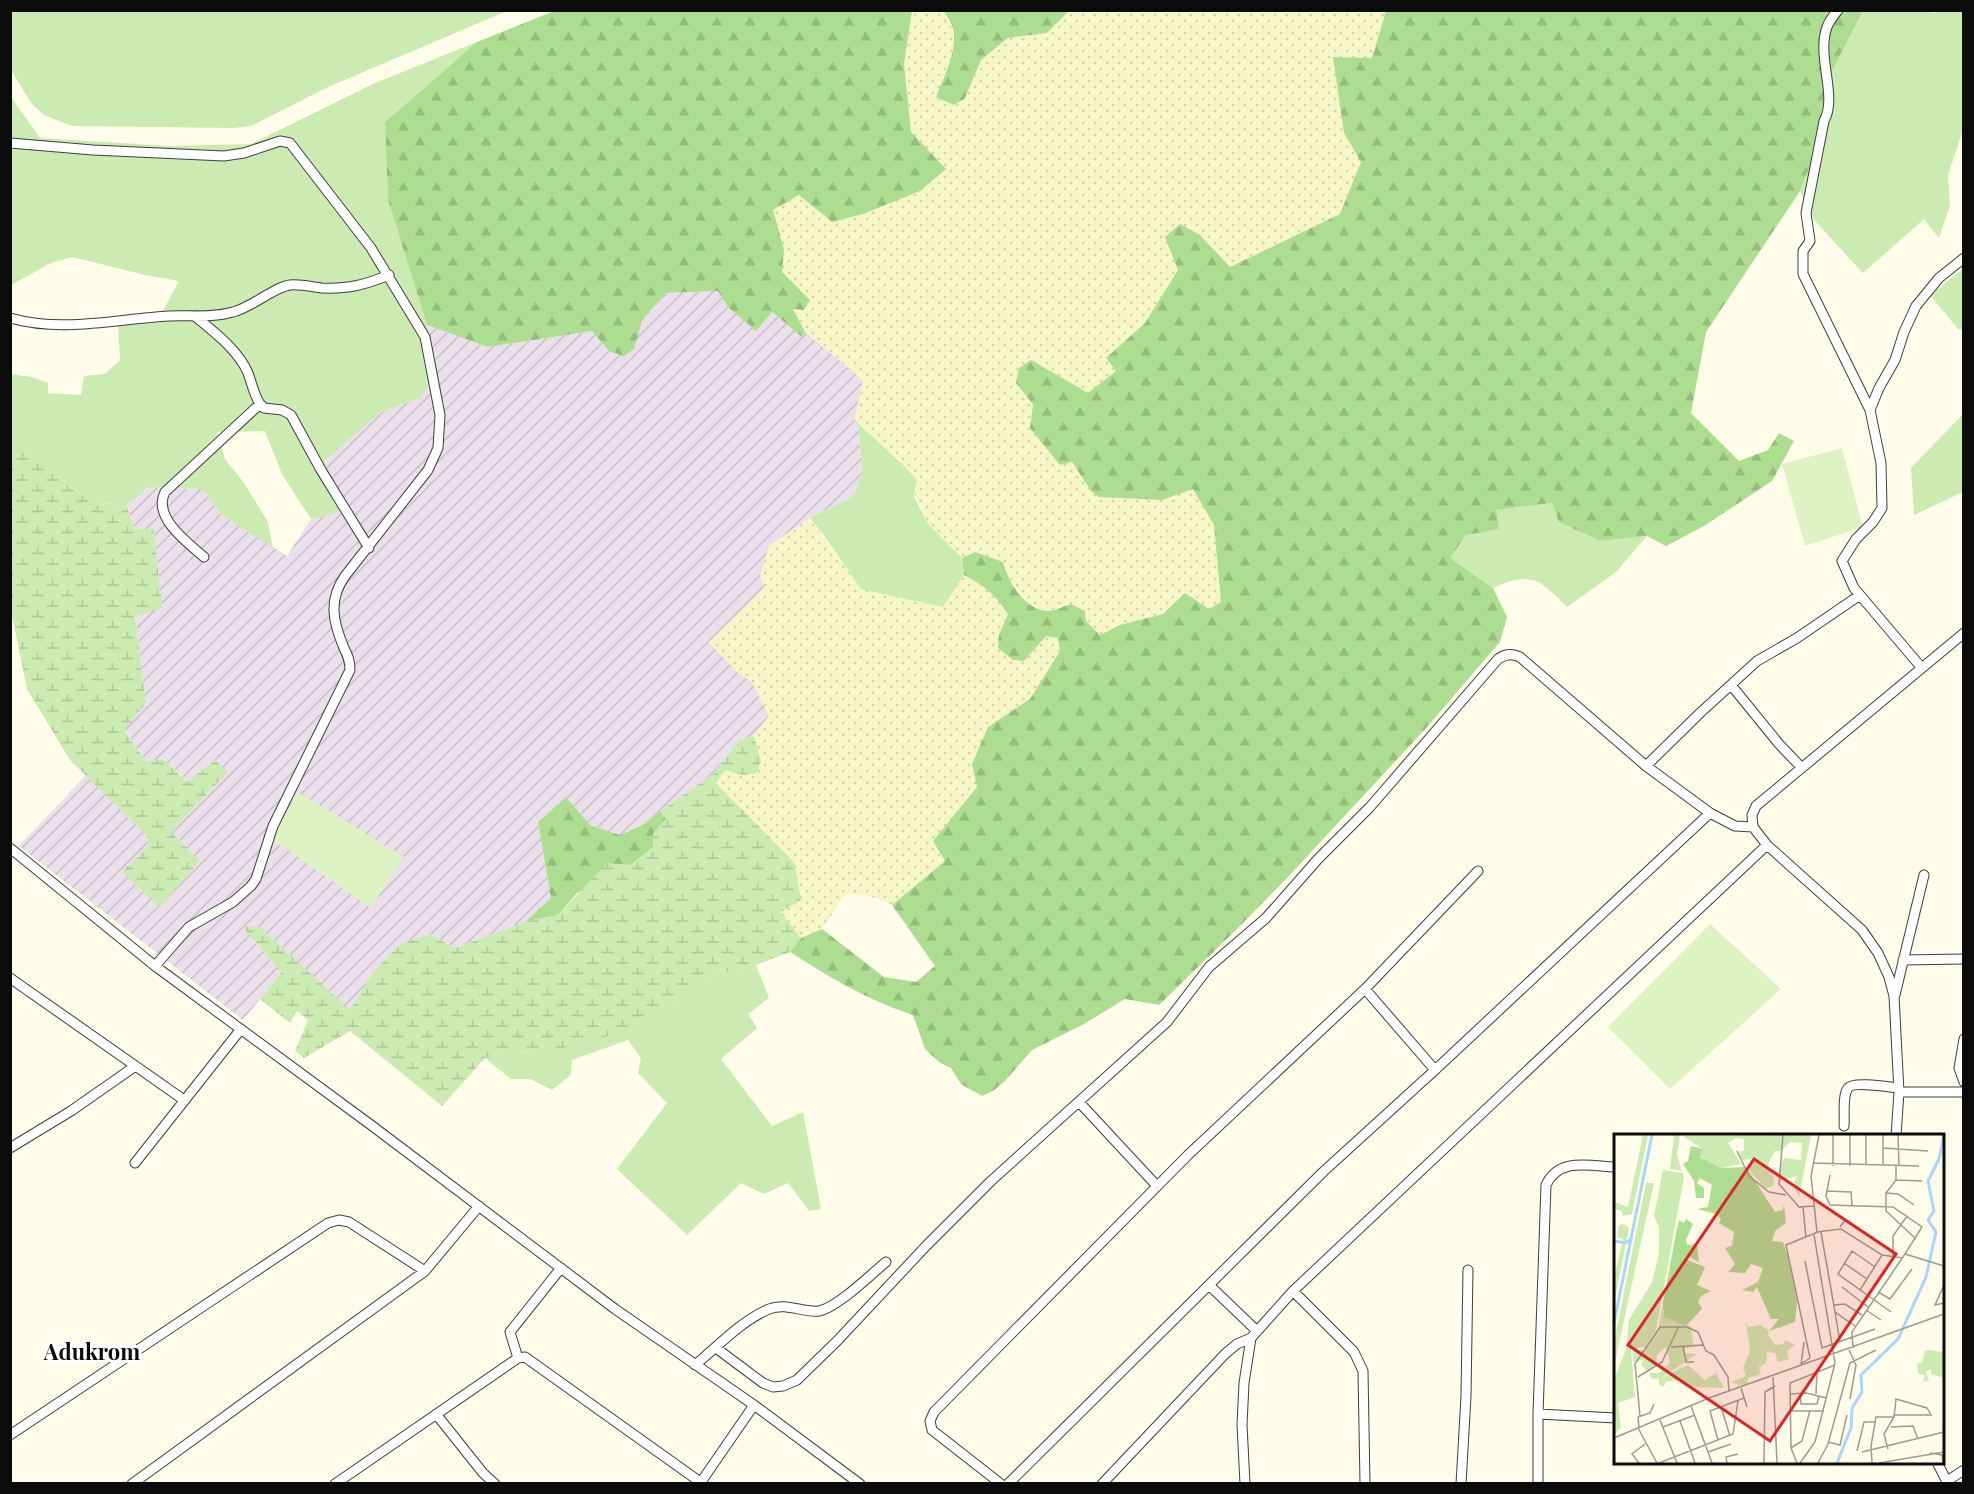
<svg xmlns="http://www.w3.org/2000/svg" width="1974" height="1494" font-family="'Playfair Display',serif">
  <defs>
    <pattern id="industrial-furrows" width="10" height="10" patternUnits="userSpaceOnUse" patternTransform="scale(1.5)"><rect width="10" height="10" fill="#ebdfeb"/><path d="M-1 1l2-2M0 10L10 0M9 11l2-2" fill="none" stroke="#c8bec8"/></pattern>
    <pattern id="farmland-dots" width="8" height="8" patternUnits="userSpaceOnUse" patternTransform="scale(1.5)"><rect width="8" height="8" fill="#f6f6c9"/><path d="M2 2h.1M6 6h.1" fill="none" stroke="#d2d2ab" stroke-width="1.8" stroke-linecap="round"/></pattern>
    <pattern id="forest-firs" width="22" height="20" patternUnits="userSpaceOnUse" patternTransform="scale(1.5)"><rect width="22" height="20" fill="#addd90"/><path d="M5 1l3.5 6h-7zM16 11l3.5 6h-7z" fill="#94bc7b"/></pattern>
    <pattern id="wetland-marsh" width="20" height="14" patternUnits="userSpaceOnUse" patternTransform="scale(1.5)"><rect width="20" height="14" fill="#cbebb2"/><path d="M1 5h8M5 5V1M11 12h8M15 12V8" fill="none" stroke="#adc898"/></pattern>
  </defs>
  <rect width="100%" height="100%" fill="#fffcea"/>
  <path fill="url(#industrial-furrows)" d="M718,291L728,307L756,330L772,312L802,337L805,332L863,380L855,419L858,423L862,472L854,496L810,518L769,546L764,588L709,642L738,673L752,682L769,716L754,736L740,739L714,773L642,825L620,835L590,825L566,797L538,822L551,898L525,922L455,948L430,934L375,970L350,1011L260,928H244L281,973L243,1020L19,846L86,775L147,836L149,846L199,861L171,832L228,772L214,761L188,782L163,759L146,761L124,729L146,703L135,615L162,608L154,529H135L126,505L149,487L203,489L222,515L287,556L311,519L339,513L325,461L381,412L421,398L438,369L427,325L488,347L592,331L609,351L634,349L642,321L665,293Z"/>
  <path fill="url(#farmland-dots)" d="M912,11H943L950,17L955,49L936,97L965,98L981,60L1009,38L1047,33L1069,11H1386L1373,59L1334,57L1344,133L1361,162L1340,214L1229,267L1200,235L1166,237L1178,270L1145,323L1106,358L1116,371L1088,393L1031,361L1016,383L1091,491L1099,497L1162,500L1193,489L1214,525L1221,602L1209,609L1185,594L1163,614L1120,625L1100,636L1086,621L1085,611L1071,604L1048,611L1028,604L1007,575L975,552L962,558L929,525L898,458L878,443L855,419L863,380L805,332L792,309L804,310L810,300L782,272L784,249L773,210L799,195L945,169L911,132L904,64Z
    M810,518L861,589L943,607L964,575L979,583L996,595L1008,614L999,635L998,648L1013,660L1024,661L1045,636L1058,638L1060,651L1030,699L988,727L972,764L977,787L934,841L945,861L892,905L869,896L846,894L822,929L801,938L780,912L794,862L716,783L724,770L742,775L761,761L754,736L769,716L752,682L738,673L709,642L764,588L760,575L769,546Z"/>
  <path fill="#cbebb2" d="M11,10H507V11L328,87L251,126L234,128L72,126L44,115L31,103L11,70Z
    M1917,10L1935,13L1937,11H1963V130L1948,175L1950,205L1939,238L1924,219L1863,273L1815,221L1800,191L1827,125L1831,73L1863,11Z
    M477,42L385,122L388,200L427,325L438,369L421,398L381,412L325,461L339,513L311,519L282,474L265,431L217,432L225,459L244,483L268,522L273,548L222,515L203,489L149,487L126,505L101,503L81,495L24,449H11L10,374L32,377L48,383V393L81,395L84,376L105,374L120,360L118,325L156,323L179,281L145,275L73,257L51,263L11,285V97L40,138L168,146L251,144L375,83Z
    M1963,269V330L1958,329L1930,295Z
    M1963,414V492L1914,515L1911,468Z
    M858,423C877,442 898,458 916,479L914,497L929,525L962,558L964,575L943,607L861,589L825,537L810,518L854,496L862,472Z
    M1552,503L1559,522L1600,541L1647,536L1616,572L1567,607C1541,580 1531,571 1493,588L1449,558L1466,535L1496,510Z
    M756,965L769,998L748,1014L757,1028L721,1059L772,1126L803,1112L821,1209L809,1211L788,1183L764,1194L741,1183L687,1235L617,1169L667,1103L638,1073L641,1058L628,1040L572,1060L571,1075L552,1090L530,1079H511L485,1058L509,1052L542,1053L674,1007L709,976Z"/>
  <path fill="url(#forest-firs)" d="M554,11H912L904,64L911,132L946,169L920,191L863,214L832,222L799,195L773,210L784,249L782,272L810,300L804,310L793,309L805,332L802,337L772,312L756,331L728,307L718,291L665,293L642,321L634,349L624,356L609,351L592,331L488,347L427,325L388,200L385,122L477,42Z
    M943,11H1069L1047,33L1008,38L981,60L965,98L954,105L936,97C946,71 967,35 943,11Z
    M1386,11H1863L1831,73L1827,125L1800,191L1706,332L1691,413L1739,461L1768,450L1779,433L1794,441L1772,481L1704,526L1666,546L1647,536L1600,541L1559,522L1552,503L1496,510L1499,529L1466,535L1450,558L1493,588L1507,617L1500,642L1427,727L1287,878L1239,927L1159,1005L1125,999L1084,1024L1032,1050L1005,1081L993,1091L982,1096L961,1084L951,1068L939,1062L925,1049L913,1015C867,1000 831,978 790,952L801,938L822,929L884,977L916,982L935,966L892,905L945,861L933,841L977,787L972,764L988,727L1030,699L1060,651L1058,638L1046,636L1024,661L1013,660L998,648L999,635L1008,614C995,594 985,586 964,575L962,558L975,552L1003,562C1008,581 1024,610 1048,611C1055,611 1064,606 1071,604L1085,611L1086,621L1100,635L1120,625L1163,614L1185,593L1209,609L1221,602L1214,525L1193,489L1162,500L1099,497L1091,491L1072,462L1060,465L1030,428L1033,405L1016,383L1019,368L1031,360L1088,393L1116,371L1106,358L1145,323L1178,270L1165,237L1180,224L1200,235L1230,267L1340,214L1361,162L1344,133L1333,57L1372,58Z
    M566,797L590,825L620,835L642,825L661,811L666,819L653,834V847L631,865L577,893L558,915L525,922L551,898L538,822Z"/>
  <path fill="url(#wetland-marsh)" d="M10,449H24L81,495L101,503L126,505L135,529H154L162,608L135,616L146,703L124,730L146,761L163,759L187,782L215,760L228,772L171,832L200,861L160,907L122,872L149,846L147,836L70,760L27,689L11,610Z
    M754,736L761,761L756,773L742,775L725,770L716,783L794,862L801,900L781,912L801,938L790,952L756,965L709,976L674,1007L603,1038L542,1053L509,1052L485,1058L442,1106L350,1031L304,1058L295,1051L308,1020L297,1011L290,1023L260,999L281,973L243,927H260L350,1010L375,970L401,944L430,934L455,948L525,922L558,915L607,863L631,865L653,847V834L666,819L661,811L714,773L740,739Z"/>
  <path fill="#dff2c4" d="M1842,448L1863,527L1805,546L1782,464Z
    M298,792L404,857L371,908L272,839Z
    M1710,924L1781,989L1670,1089L1608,1027Z"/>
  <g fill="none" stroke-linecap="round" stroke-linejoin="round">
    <defs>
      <path id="minor" d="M1838,10C1834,15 1829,21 1827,27C1816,57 1838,96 1824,121L1806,213L1810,241L1803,251V274L1870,410
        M10,143L93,150L224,156L244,153L280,141L290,143L371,248L425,337L440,415L438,448L428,470L345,576C328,600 333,622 344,648C348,656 350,661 350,670L273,826L256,879L251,886L233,902L189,927L155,966
        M196,317C214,332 238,350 248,373C252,384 254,395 260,404L264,408L282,410L291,415L321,470L369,548
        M10,318C63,333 116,319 169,316C190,315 212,318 233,312C251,308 274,287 290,285C301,284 312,287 322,288C349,289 364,285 389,275
        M204,557C188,543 152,517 165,492L260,404
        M1921,667L1854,588L1842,561L1856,539L1873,522L1882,508L1881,463L1870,410L1879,388L1895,360L1904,332L1916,306L1939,278L1964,258
        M1731,685L1779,744L1802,768
        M1646,766L1700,713L1757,661L1797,638L1860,595
        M10,848L155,966L371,1125L615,1309L754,1405L860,1484
        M1903,960L1964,959
        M10,978L184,1100
        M1365,989L1435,1070
        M1895,995L1924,875
        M1964,1039L1959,1068L1964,1082
        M1899,1092H1964
        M1079,1102L1157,1186
        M1844,1126C1845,1116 1842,1096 1848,1088C1853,1081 1889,1087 1899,1088
        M1896,1136L1899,1092L1894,996L1889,977L1878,953L1862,930L1767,845L1753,827L1752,815L1756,806L1964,633
        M10,1148L71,1111L134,1067
        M135,1163L241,1029
        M1209,1285L1257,1331
        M1293,1291L1354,1352L1363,1371L1365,1484
        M716,1348L763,1383L773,1387L783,1386L797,1380L838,1340L926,1246L991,1181L1167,1022L1209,967L1266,918L1318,859L1370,807L1498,659C1505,654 1512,653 1520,657L1646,766L1710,813L1735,826L1753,827
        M518,1358L510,1332L561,1268
        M695,1365C718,1346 741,1321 769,1309C786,1302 803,1313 819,1311C837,1308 871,1274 886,1262
        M436,1414L483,1473L495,1484
        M1538,1414L1616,1418
        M10,1435L328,1223L339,1220L349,1222L425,1271
        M1937,1462L1948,1484
        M1947,1481L1964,1470
        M701,1482L754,1405
        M132,1484L425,1271L479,1206
        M335,1484L518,1358L525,1357L703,1484
        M1001,1484L932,1430L930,1421L934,1412L1188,1155L1365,989L1478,871
        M1008,1484L1323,1172L1435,1070L1710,813
        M1102,1484L1225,1354L1237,1344L1251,1338
        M1245,1484L1242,1425L1244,1383L1251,1338L1293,1291L1767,845
        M1461,1484L1466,1396L1468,1270
        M1538,1484V1414L1546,1185C1559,1157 1589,1166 1616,1167"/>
    </defs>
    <use href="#minor" stroke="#3e3e3e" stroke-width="11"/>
    <use href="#minor" stroke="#fff" stroke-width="9"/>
  </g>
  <g text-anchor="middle" stroke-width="6" stroke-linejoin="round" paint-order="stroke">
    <g font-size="22" font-weight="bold" fill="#0b0b0b" stroke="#fff">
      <text x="92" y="1360">Adukrom</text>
    </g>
  </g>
  <g transform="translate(1614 1134)">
    <rect width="330" height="330" fill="#fffcea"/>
    <path d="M29,1H34L18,80L9,82L8,77L0,75V68L14,73ZM60,1H66L63,21L68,37L56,35ZM197,1L185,63L179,51L183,42L165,47V35L170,24L187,26L188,9L176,8L167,17H161L152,34L160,43L159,52L151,54L132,33L139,29L138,25L128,26L125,19L130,16V5L122,4L114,9L127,30L107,34L86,25L89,15L69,2ZM49,36L69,39L70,43L42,196L31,213L17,215L21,263L4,269L7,294L0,300L1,243L12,215L15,186L38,148L45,119V93L40,82ZM32,49H40L0,232V208ZM10,90L15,94L0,169V144L9,105L3,103L5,91ZM49,169L50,183L77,193L79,210L84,212L72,214L69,219L83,220L49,243L52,248L49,253L45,251V244L38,245L35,239H45L56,229L52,213L43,221L42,231L33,237L27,231L29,226L19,228V217L30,216L44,197ZM154,201L161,211L170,210L171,206L181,211L173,217L175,225L164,228L161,219L153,218L152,229L145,233ZM311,216L330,218V244L317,240V235L312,238L315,247L309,248L311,241L304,240L303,229H308Z" fill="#cbebb2"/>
    <path d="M77,12L89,15L86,24L107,34L132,33L161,78L169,76L170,70L172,89L161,97L158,107L169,108L174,123L183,166L181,188L155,197L165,185H157L143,153L139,158L128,156L144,148L149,134L137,130L131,139L114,138L121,130L111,114L118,112L120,98L105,89L107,85L103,80L83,75L94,73L98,51L86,44L83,49L90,54V64H82L80,47L69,30L74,27ZM72,85L79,90L72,106L73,111L83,110L85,128L76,123L73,126L91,133L83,151L97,157L87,162L84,167L88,175L72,192L50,183L49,169L63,94L65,86L70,89Z" fill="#addd90"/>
    <path d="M132,187L134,193L146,191L155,197L145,233L147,240L134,244V250L125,251L117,248L132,242L129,234L136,217ZM74,231L91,246L102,239L110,254L81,253L65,246L49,248V243Z" fill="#cbebb2"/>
    <path fill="none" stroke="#abd6f9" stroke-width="3" d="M0,107L12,109L17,105M0,189L38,1M223,329L237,294L238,274L248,258L247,241L284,205L312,143L322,98L314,86L320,77L314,47L325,25L330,1"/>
    <path fill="none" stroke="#9d9c91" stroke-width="1.5" d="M169,1L165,50L185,73L200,72M205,1L197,42L203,98L227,95L268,121L289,124M219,1V32M269,1V32M284,1L285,32M269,14L314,17M123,17L135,42L155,58L172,61M199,29L305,32M252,30V1M236,32V1M282,32V46L272,59V77L302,105M216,41L212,62L216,71L279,73L308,93L291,120M282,46L308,47M213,57L237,58L238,72M272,59L284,60L300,71M189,73L192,104M226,93L231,86L243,95M207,98L221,178L241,192M279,122V102L293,82M191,127L208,214L261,195M230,129L253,145M261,133L238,117L224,140L277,178M330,151L321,171L330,169M228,153L254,173M246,156L268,121M264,158L276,165L298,135M219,171L231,170L248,181M252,176L267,186M221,178L226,208M57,213L90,211M69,213L72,228H80M239,214L238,198L291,120L330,132M235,216L242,231L236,265M187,230L196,224L172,111L204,98M187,231L190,208M24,243L48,228L65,192M159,243L163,329M127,254L133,273M186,259L187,270H203L205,262M176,260L192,259L213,264M202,260L203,238M77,272L98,329M107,273L116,302M176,277H210M26,282L21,230L46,193H73L84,198L92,217L100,221L114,243L115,258M46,286L63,329M66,287L81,329M49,293L81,281M277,293L299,292L304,305M24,294L43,329M25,294L24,283L36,279L40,270M0,304L95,264L330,180M104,306L96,277L130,264M214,308L226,311L233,281M177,314L188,307L196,276M274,315L270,300L280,283V281L281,275L282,265L313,274L317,281H280M243,317L250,288H261M94,318L117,310M248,318L330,298M316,319L328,321L329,329M25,329L18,320L31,310M45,329L119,300L124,267M113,329L112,323L124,320M150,329L151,258L161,252M183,329L177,314L176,249L221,231M186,329L201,308L221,229L200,101M204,329L214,310L236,229L262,216M258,329L257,312L262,283H280M265,329L330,318"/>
    <path fill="#d62828" fill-opacity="0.15" stroke="#d62828" stroke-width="3" d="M140,25L282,120L156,307L14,211Z"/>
    <rect width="330" height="330" fill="none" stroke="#0b0b0b" stroke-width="3"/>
  </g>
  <rect width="1974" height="1494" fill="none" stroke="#0b0b0b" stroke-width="24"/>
</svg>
